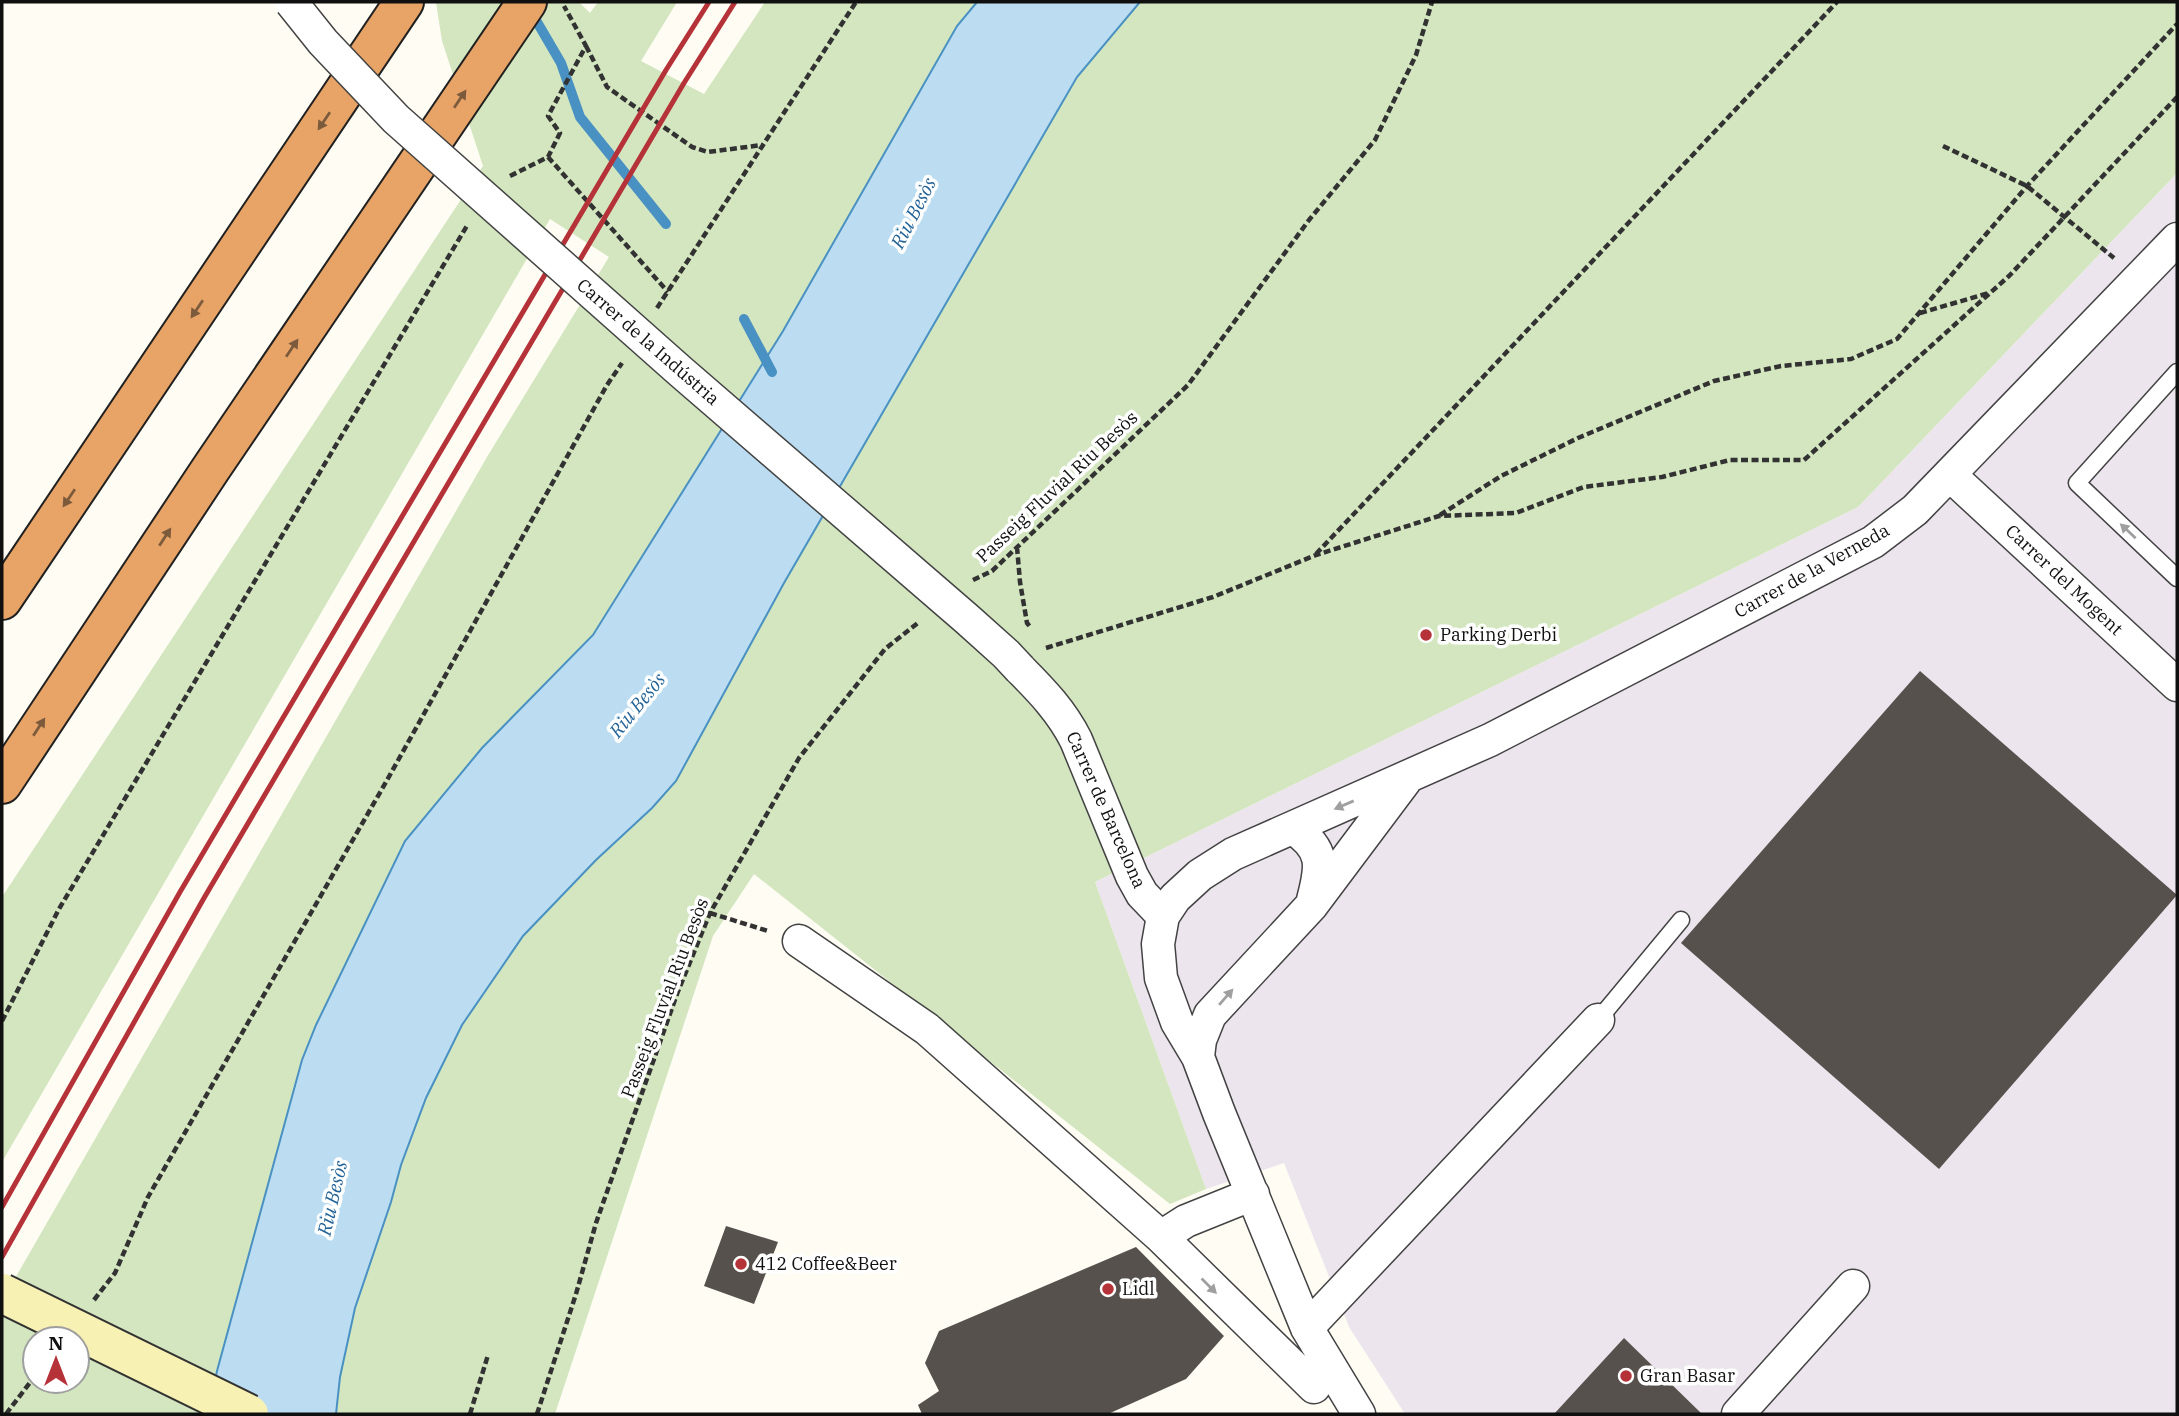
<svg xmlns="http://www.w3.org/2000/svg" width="2179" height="1416" font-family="'IBM Plex Serif',serif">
  <rect width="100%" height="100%" fill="#fefcf3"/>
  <path fill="#ece5ed" d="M2177,173V1414H1405L1349,1327L1284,1163L1206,1189L1095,882L1858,507Z"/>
  <path fill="#d3e6bf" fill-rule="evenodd" d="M436,2H579L590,13L598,2H677L641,61L704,94L765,2H977L957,26L783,331L593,635L482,748L405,841L316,1025L302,1060L217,1371L208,1414H2V1301L487,457L609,257L550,219L2,1162V897L483,166L442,41ZM35,1339H77V1381H35Z
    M1140,2H2177V173L1858,507L1095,882L1206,1189L1170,1204L754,874L713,936L555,1414H336L340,1377L355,1308L391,1202L401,1165L426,1098L462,1025L523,936L596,860L624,835L676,781L784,583L1077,77Z"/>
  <path fill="#bcddf1" stroke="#4991c2" stroke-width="2" d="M977,2H1140L1077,77L784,583L676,781L652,808L596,860L523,936L462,1025L426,1098L401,1165L391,1202L355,1308L340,1377L336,1414H208L217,1371L302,1060L316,1025L405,841L482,748L593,635L783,331L957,26Z"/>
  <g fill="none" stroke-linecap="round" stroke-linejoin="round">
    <path stroke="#4991c2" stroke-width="10" d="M530,10L561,63L580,117L666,224
      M744,319L772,372"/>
  </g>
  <path fill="#57514d" d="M1920,671L2177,895L1939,1169L1681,943Z
    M726,1226L778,1242L754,1304L704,1286Z
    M1136,1247L1224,1336L1186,1379L1108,1414H922L918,1405L939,1391L925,1363L939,1331Z
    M1624,1338L1702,1414H1554Z"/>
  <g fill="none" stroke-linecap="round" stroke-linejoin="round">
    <defs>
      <path id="lane" d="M2177,372L2077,483L2177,578
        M1598,1020L1681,920"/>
      <path id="street" d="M1950,475L2177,685
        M1020,669C1042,691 1062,712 1076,740L1132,876L1142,894L1163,916
        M1293,828C1325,849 1322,866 1313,900
        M799,941L927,1029L1161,1237L1314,1387
        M1198,1057L1200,1040L1210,1015L1312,905L1405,781
        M1161,1237L1186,1221L1253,1194
        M1307,1328L1598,1020
        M1359,1414L1307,1328L1219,1113L1198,1057L1177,1022L1161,978L1158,944L1163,916L1175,898L1200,875L1233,854L1490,740L1873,542L1915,510L2177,239
        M1738,1414L1853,1286"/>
      <path id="highway" d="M2,600L404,2
        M2,784L210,470L527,2"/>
    </defs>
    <use href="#lane" stroke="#434343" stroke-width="19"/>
    <use href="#street" stroke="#434343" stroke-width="35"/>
    <use href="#highway" stroke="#212121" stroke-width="42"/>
    <path stroke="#323232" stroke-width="4.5" stroke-dasharray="7 3.5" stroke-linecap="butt" d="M586,46L607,87L692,147L708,152L762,145
      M1943,146L2027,186L2114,258
      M548,157L668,292
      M510,176L548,157L560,133L548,116L586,46L564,6
      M657,308L856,2
      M1920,313L1989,293
      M1440,515L1501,476L1578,438L1714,381L1781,366L1851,359L1897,339L2027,186L2177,24
      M1017,547L1020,582L1027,623L1031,628
      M1316,554L1837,2
      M973,580L992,571L1188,385L1309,220L1375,140L1416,55L1432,2
      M1046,648L1213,597L1316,555L1439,516L1516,513L1584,487L1662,477L1730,460H1804L2009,276L2177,97
      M710,913L768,931
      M2,1021L59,909L468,224
      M94,1300L115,1273L148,1197L386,782L607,385L622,363
      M6,1414L35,1376
      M470,1414L488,1355
      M537,1414L576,1294L596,1223L677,994L710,913L799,758L885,649L919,622"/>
    <use href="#lane" stroke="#fff" stroke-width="16"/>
    <use href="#street" stroke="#fff" stroke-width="32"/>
    <use href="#highway" stroke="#e8a367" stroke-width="38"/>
    <path stroke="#b53238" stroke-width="5" d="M2,1207L180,892L666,70L709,2
      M2,1257L204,898L684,83L735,2"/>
    <defs>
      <path id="street-bridge" d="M291,2L323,42L396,119L680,371L967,619L1006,654L1020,669"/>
      <path id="secondary-bridge" d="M2,1293L249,1414"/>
    </defs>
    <use href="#street-bridge" stroke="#434343" stroke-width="35" stroke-linecap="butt"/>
    <use href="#secondary-bridge" stroke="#323232" stroke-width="42" stroke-linecap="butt"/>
    <use href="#street-bridge" stroke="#fff" stroke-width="32"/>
    <use href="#secondary-bridge" stroke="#f8f1b4" stroke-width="38"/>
  </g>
  <defs><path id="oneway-solid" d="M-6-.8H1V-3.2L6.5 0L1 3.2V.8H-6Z" transform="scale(1.75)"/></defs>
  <g fill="#7c5a3c">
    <use href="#oneway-solid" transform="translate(460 99) rotate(-56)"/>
    <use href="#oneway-solid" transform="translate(324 121) rotate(124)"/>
    <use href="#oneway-solid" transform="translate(197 309) rotate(124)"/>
    <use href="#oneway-solid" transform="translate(292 348) rotate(-56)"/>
    <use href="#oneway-solid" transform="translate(69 498) rotate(124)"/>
    <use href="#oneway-solid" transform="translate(165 537) rotate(-57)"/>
    <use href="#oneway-solid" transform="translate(39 727) rotate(-57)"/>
  </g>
  <g fill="#9f9f9f">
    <use href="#oneway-solid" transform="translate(2128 531) rotate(-137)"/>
    <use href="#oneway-solid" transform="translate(1344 805) rotate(157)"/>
    <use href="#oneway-solid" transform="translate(1226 997) rotate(-49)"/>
    <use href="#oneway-solid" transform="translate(1209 1286) rotate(45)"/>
  </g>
  <g fill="#b53238" stroke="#fff" stroke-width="2.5">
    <circle cx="1426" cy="635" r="7"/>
    <circle cx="741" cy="1264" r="7"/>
    <circle cx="1108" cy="1289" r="7"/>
    <circle cx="1626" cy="1376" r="7"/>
  </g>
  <g text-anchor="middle" stroke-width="7" stroke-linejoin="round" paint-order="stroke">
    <g font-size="18" fill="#101010" stroke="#fff">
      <text transform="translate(648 342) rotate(41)" y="6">Carrer de la Indústria</text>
      <text transform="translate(1057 487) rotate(-43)" y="6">Passeig Fluvial Riu Besòs</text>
      <text transform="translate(1812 571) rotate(-29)" y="6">Carrer de la Verneda</text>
      <text transform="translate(2064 580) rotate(43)" y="6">Carrer del Mogent</text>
      <text transform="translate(1106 810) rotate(66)" y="6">Carrer de Barcelona</text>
      <text transform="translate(665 998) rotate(-69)" y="6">Passeig Fluvial Riu Besòs</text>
    </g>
    <g font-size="18" fill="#101010" stroke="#fff" text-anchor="start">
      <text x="1440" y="641">Parking Derbi</text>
      <text x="755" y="1270">412 Coffee&amp;Beer</text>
      <text x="1122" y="1295">Lidl</text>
      <text x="1640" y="1382">Gran Basar</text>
    </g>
    <g font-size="19" font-style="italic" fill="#226398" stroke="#fff">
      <text transform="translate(913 213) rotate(-63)" y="7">Riu Besòs</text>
      <text transform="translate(637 705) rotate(-51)" y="7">Riu Besòs</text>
      <text transform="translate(332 1198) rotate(-77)" y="7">Riu Besòs</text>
    </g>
  </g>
  <rect width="2179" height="1416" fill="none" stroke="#101010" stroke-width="7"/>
  <g transform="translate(56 1360)"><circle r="33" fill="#ffffff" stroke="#9f9f9f" stroke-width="2"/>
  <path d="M0-5L12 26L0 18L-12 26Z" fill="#b53238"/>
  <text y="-10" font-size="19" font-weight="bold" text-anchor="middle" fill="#101010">N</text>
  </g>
</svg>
